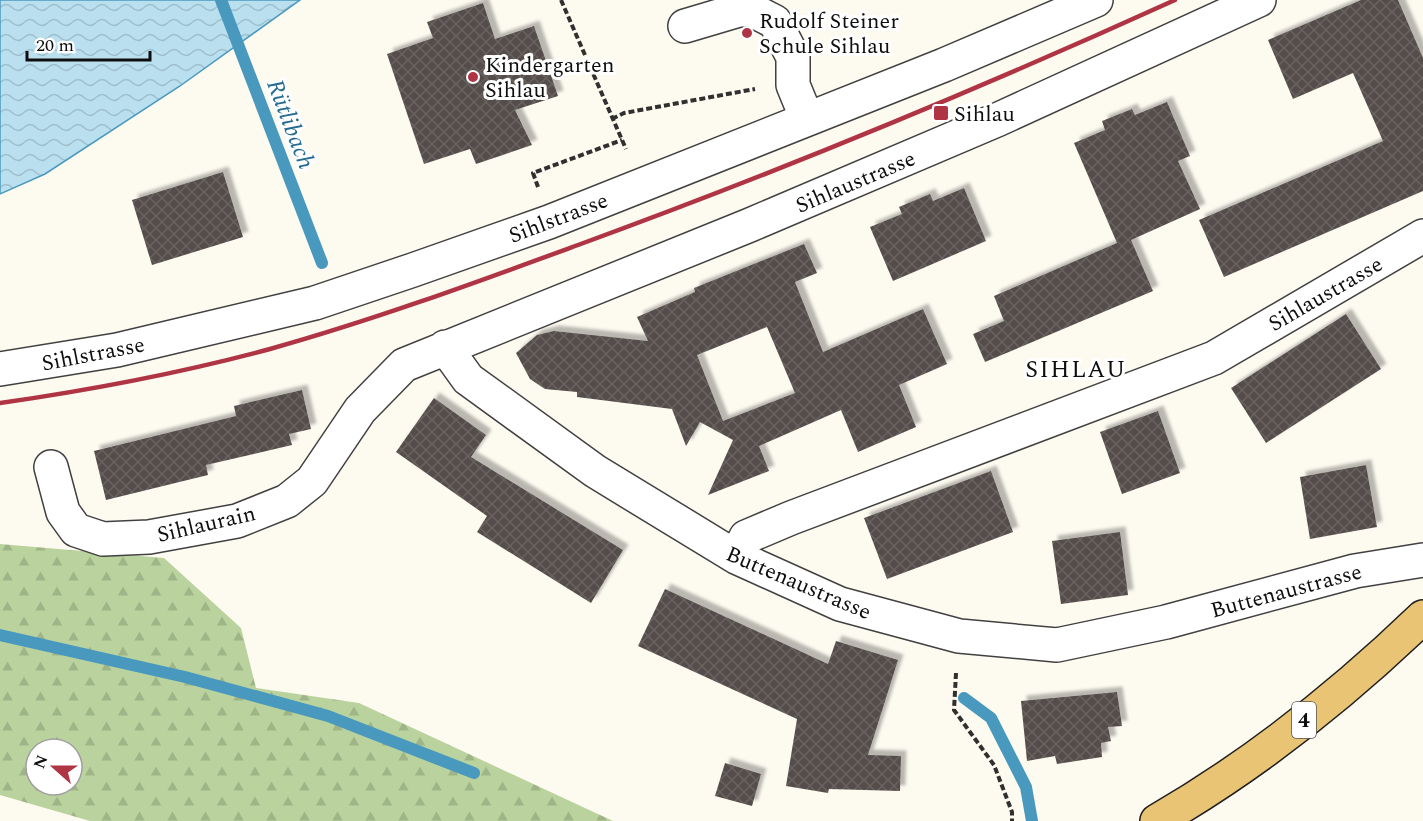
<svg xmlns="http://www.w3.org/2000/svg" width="1423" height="821" font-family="Spectral,serif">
  <defs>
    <pattern id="forest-firs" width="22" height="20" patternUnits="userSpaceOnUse" patternTransform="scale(1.5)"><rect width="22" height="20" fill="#bad39e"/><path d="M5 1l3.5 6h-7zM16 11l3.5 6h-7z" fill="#9fb487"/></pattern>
    <pattern id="water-waves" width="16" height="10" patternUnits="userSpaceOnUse" patternTransform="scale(1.5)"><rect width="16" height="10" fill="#bae0ef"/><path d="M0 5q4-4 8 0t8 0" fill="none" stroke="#9fbfcc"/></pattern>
    <pattern id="building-cross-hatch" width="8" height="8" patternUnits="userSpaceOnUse" patternTransform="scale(1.5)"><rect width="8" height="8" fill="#554e4b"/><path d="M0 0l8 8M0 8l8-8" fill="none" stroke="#696361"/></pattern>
    <filter id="shadow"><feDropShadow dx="5.5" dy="-5.5" stdDeviation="1.5" flood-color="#0004"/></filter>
  </defs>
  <rect width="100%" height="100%" fill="#fdfaf0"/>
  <path fill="url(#forest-firs)" fill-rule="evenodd" d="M0,544L164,558L241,628L256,688L359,703L613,821H90L0,795ZM36,749H72V785H36Z"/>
  <path fill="url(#water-waves)" stroke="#4999be" stroke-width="1.5" d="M0,0H300L180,86L45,174L0,194Z"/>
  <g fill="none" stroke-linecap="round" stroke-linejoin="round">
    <path stroke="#4999be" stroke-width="12" d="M221,0L322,263
      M0,635L185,677L328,716L474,773
      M964,698L991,718L1026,787L1032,821"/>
  </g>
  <path fill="url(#building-cross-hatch)" fill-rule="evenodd" filter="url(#shadow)" d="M1361,0H1398L1423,58V191L1224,277L1199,220L1383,141L1353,73L1293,99L1268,40Z
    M483,3L495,39L534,26L558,96L515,110L532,145L476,164L470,149L424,164L387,54L433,38L427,22Z
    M1167,102L1190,156L1178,161L1200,209L1131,240L1153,291L985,362L973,334L1004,321L994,296L1117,243L1074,143L1105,130L1102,121L1132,109L1135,115Z
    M223,172L243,237L152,265L132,200Z
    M964,188L986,241L893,281L870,227L902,214L899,207L930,194L933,201Z
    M804,244L817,273L795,282L823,352L923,309L947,364L899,385L916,427L858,452L841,410L759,446L769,471L708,495L733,440L700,422L686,446L672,409L577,397V392L545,389L530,379L516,353L537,335L554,331L648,341L637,317L695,292L694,288ZM767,327L795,393L723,421L697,355Z
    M1346,314L1381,369L1266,443L1231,388Z
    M302,390L311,429L289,434L292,445L206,465L208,475L106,500L94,451L236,416L234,406Z
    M434,398L486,435L471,457L623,550L591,603L477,532L487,516L396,452Z
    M1158,411L1180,473L1122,494L1100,432Z
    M1366,465L1377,527L1310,539L1300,477Z
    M991,471L1013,532L887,579L864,518Z
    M1120,532L1128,595L1061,604L1052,541Z
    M665,589L828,664L836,641L898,660L868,755L901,756L900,791L829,789L828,793L786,786L797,719L638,646Z
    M1117,692L1122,726L1108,727L1111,741L1101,743L1102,757L1057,764L1055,756L1027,761L1021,701Z
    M725,763L761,774L752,806L715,796Z"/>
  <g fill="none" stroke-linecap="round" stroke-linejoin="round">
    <defs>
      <path id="minor" d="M685,26L739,10H752L775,22L793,57V85L807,119
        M445,347L468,379L595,471L736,557L840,604L959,636L1057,645L1166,622L1355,571L1423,560
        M0,369L117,350L315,303L413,270L549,222L944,65L1096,0
        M51,467L63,512L76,530L103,539L149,537L237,521L287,501L312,481L360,410L404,365L750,225L999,119L1259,0
        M736,557L746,537L791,518L1214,358L1423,236"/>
      <path id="major" d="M1157,821C1254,765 1342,695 1423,617"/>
    </defs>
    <use href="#minor" stroke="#414141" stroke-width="36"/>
    <use href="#major" stroke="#1f1f1f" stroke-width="36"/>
    <path stroke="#303030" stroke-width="4" stroke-dasharray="6 3" stroke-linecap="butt" d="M561,0L626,149
      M612,119L624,113L755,89
      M538,187L533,173L622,140
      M956,673L954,710L994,765L1012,812V821"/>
    <use href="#minor" stroke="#fff" stroke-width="33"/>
    <use href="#major" stroke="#e9c474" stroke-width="33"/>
    <path stroke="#af3544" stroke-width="4.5" d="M0,403C91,390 181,373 270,349C374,320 477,282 578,245C781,171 979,89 1175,0"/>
  </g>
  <g fill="#af3544" stroke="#fff" stroke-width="2">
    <circle cx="747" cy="33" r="6"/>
    <circle cx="473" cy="77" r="6"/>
    <rect x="933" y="105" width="16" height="16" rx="3"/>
  </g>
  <g text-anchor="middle" stroke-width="6" stroke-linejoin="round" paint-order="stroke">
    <rect fill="#fff" stroke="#565656" stroke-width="1.5" x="1292" y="702" width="24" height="36" rx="4.5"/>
    <g font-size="21" font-weight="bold" fill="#0e0e0e">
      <text x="1304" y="727">4</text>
    </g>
    <g font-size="22" fill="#0e0e0e" stroke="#fff" text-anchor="start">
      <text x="759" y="28">Rudolf Steiner<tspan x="759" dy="25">Schule Sihlau</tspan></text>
      <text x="485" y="72">Kindergarten<tspan x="485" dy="25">Sihlau</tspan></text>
      <text x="954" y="121">Sihlau</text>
    </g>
    <g font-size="22" fill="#0e0e0e" stroke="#fff">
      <text transform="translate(855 181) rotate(-23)" y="8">Sihlaustrasse</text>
      <text transform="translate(558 217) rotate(-21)" y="8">Sihlstrasse</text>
      <text transform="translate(1325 293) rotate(-30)" y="8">Sihlaustrasse</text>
      <text transform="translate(93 353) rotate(-11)" y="8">Sihlstrasse</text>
      <text transform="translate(206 523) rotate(-13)" y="8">Sihlaurain</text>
      <text transform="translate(799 582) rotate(23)" y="8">Buttenaustrasse</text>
      <text transform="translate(1286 590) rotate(-15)" y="8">Buttenaustrasse</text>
    </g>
    <g font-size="24" font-style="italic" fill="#256b92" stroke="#fff">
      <text transform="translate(291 124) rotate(69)" y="8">Rütlibach</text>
    </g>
    <g font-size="24" letter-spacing="1.5" fill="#0e0e0e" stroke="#fff">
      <text x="1076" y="377">SIHLAU</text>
    </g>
  </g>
  <g transform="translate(54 767) rotate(291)"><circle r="28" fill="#ffffff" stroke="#9f9f9f" stroke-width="1.5"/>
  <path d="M0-4.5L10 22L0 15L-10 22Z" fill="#af3544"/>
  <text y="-9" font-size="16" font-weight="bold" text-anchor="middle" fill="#0e0e0e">N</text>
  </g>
  <path d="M27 51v9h123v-9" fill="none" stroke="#0e0e0e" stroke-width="3"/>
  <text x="36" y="51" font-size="18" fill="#0e0e0e" stroke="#ffffff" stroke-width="4.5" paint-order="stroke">20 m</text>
</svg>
